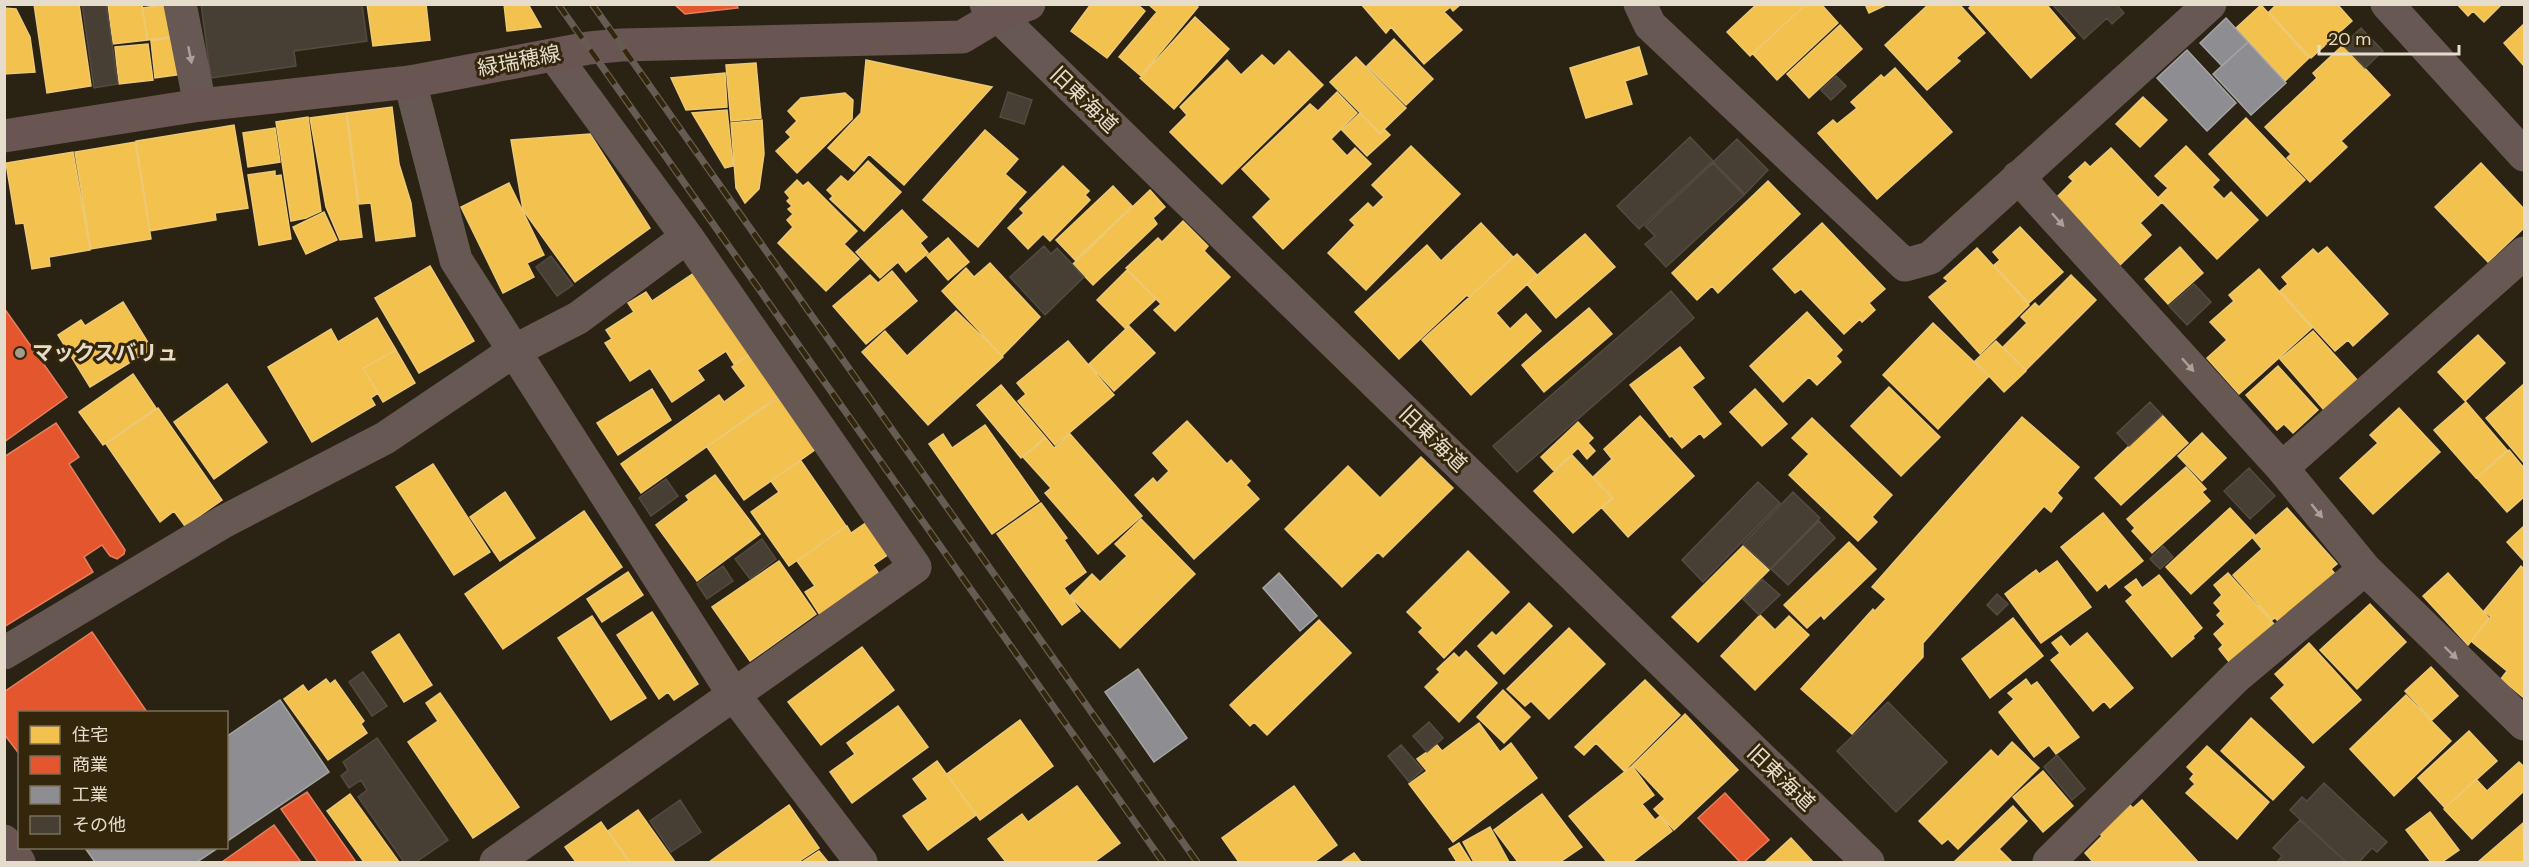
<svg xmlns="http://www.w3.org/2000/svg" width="2529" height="867" font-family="'DM Sans','Noto Sans JP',sans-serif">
  <rect width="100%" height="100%" fill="#2a2213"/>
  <path fill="#f2c14e" stroke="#eec974" stroke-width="1.5" d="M34,4H79L91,86L47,93Z
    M108,4H142L147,40L113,44Z
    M171,4L176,36L148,40L142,8Z
    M367,4H426L430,40L373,46Z
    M504,4H528L541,27L507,31Z
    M1091,4H1137L1145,11L1107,58L1071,31Z
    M1148,4H1195L1198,7L1141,76L1119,57L1157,12Z
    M1361,4H1446L1449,8L1444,12L1462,30L1424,64L1391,27L1386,33Z
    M1448,4H1461L1453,11Z
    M1757,4H1806L1750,56L1727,32Z
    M1806,4H1821L1838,23L1777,80L1753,54Z
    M1865,4H1888L1869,13Z
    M1929,4H1959L1985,33L1956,58L1960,61L1927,90L1885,45Z
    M1973,4H2046L2075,38L2031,78L1969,8Z
    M2277,4H2337L2352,21L2311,58L2269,12Z
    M2457,4H2502L2484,22L2473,11L2468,16Z
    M2261,5L2309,58L2285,81L2236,28Z
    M4,8L16,9L30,37L35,72L4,74Z
    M1195,17L1229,49L1174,109L1140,78Z
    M2524,24V66L2504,43Z
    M1840,25L1862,49L1809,98L1787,74Z
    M178,37L183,74L155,78L151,41Z
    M1394,39L1433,79L1406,105L1367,66Z
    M148,44L153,80L119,84L115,47Z
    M2343,45L2390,95L2341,141L2347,147L2310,182L2287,158L2291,154L2265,127L2317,78L2313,73Z
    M1639,47L1647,74L1625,81L1632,104L1586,118L1570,68Z
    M1289,51L1323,85L1222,184L1170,132L1187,115L1180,107L1227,60L1241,75L1262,55L1274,66Z
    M1356,57L1406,108L1380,133L1330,82Z
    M866,60L992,87L904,185L869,154L854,171L828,148L861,113Z
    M756,63L761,118L731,121L726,65Z
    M1895,68L1952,132L1877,199L1818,133L1833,120L1837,124L1857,108L1851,102L1881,75L1884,78Z
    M725,73L727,107L686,110L671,78Z
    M1337,92L1357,113L1331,139L1347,156L1355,148L1371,164L1283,249L1253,217L1271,199L1242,169L1310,104L1318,111Z
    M845,93L853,100L852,119L797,173L776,151L791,137L786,132L797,121L788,111L801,98Z
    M2143,97L2167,120L2140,147L2116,124Z
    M392,107L399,164L411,203L415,236L376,241L371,203L359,204L347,113Z
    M727,110L733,166L725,168L692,113Z
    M346,113L362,237L340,240L326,207L310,118Z
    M1360,113L1380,134L1385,130L1390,135L1367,156L1342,130Z
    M308,117L321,211L306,218L291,221L276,122Z
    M2246,118L2305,180L2267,216L2209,154Z
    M762,120L764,154L759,189L745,203L736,188L731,123Z
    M234,125L248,208L215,213L216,220L150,231L136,141Z
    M275,128L280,162L248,167L243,133Z
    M985,130L1018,159L1005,174L1026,192L978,247L923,200Z
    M590,134L650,228L575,282L523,210L511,140Z
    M135,142L151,239L91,249L75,152Z
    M1411,146L1460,194L1366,290L1328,253L1355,225L1350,220L1368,203L1373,208L1384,197L1372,185Z
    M2186,146L2219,180L2212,187L2224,199L2231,192L2258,220L2217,259L2158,198L2168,188L2155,176Z
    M2111,148L2162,202L2140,223L2151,235L2120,265L2057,197L2073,181L2069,177L2085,162L2090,167Z
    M73,152L90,250L49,257L50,266L32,269L24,223L16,224L6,163Z
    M868,161L901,192L864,231L830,199L833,196L827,190L841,176L848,182Z
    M2481,163L2524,209V228L2488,262L2435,207Z
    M1063,166L1089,191L1085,195L1090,200L1050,241L1043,234L1028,249L1008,228L1024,213L1020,209Z
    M275,171V176L281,175L291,239L259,245L248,175Z
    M797,180L803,186L808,182L857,231L844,244L859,259L826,291L778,243L793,227L787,220L793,214L788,209L792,206L787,201L790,198L785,192Z
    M1768,181L1800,214L1718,293L1712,286L1697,300L1672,273Z
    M509,183L544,255L527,263L534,277L503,293L461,207Z
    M1113,186L1132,206L1075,260L1056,240Z
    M1150,190L1165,207L1153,218L1157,224L1093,285L1073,264Z
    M902,210L927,237L920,243L928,253L906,272L898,262L880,278L856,252Z
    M324,212L337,240L306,254L293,227Z
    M1183,221L1208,246L1204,251L1230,277L1175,331L1154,310L1161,304L1126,268L1158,238L1162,242Z
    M1481,223L1513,257L1469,297L1467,295L1399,359L1355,312L1427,245L1441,261Z
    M1822,223L1885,289L1869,303L1875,310L1862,322L1860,319L1844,334L1801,289L1795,293L1773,269Z
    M2020,227L2063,272L2029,303L1994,265L2000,260L1993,252Z
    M1585,234L1615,267L1556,318L1527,284Z
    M948,238L969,262L948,280L927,256Z
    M2180,247L2203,273L2168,304L2145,279Z
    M2327,247L2388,314L2353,346L2348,340L2335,351L2280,291L2288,284L2282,277L2313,249L2318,254Z
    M1977,248L2029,305L1980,354L1929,297L1948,281L1944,278Z
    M1517,254L1537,275L1496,313L1510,329L1526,314L1541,331L1471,395L1422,340Z
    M990,263L1040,317L1002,356L942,291L966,268L974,277Z
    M430,266L474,341L419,373L375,298Z
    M2259,269L2312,328L2239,394L2207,358L2227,340L2210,322L2234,301L2229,295Z
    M1127,270L1156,299L1125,328L1097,300Z
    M892,271L917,301L866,344L833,306L870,275L878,283Z
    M694,273L752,353L734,364L726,351L697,370L704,380L672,402L650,368L630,381L605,343L612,339L606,330L634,312L628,303L646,292L652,301Z
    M2071,275L2096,300L2026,370L2003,347L2027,323L2021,317L2035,303L2039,307Z
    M123,302L152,349L90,387L58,335L81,320L85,326Z
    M1589,308L1612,334L1544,392L1522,365Z
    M956,311L1003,357L928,425L862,352L885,331L907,356Z
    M1807,312L1842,350L1836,356L1841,362L1817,385L1809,377L1783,402L1750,366Z
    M377,318L396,350L363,368L378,393L371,398L375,405L312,442L268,367L331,329L338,342Z
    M1933,323L1989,376L1938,429L1883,375Z
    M1129,326L1155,353L1114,391L1089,364Z
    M2313,331L2358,381L2324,410L2280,359Z
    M2478,335L2505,363L2465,401L2438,372Z
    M1068,341L1114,395L1055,445L1018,401L1026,394L1017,383Z
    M1996,341L2026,371L2004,392L1975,361Z
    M1680,347L1704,378L1692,387L1721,424L1704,438L1700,433L1682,448L1672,436L1670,437L1630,385Z
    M396,350L415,383L383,402L363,368Z
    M751,353L780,395L641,493L621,464L719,395L724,402L746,386L732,367Z
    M2278,366L2318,410L2293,433L2284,424L2277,430L2246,395Z
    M133,374L156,408L103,445L79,412Z
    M227,384L267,442L214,479L174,422Z
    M2524,384V463L2486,418Z
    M1001,385L1045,437L1021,458L977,405Z
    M1889,387L1940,437L1901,476L1851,426Z
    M652,389L671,420L618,455L597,423Z
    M1755,389L1787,424L1762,446L1730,412Z
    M780,397L816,449L744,500L707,447Z
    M2466,402L2507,450L2476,478L2434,430Z
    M158,408L222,500L185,526L174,511L160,522L106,444Z
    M2399,408L2440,452L2373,514L2340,478L2378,443L2370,435Z
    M2162,415L2188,443L2121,505L2095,478Z
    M1640,416L1694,476L1628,537L1602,508L1613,498L1593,477L1612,459L1604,449Z
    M2022,417L2079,467L2057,493L2062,498L2051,512L2044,506L1923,643V657L1852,734L1801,689L1873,609L1875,611L1886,599L1872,587Z
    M1812,418L1892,495L1872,517L1877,522L1858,541L1789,475L1809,454L1792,438Z
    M1187,421L1227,464L1231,460L1250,481L1246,485L1259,499L1194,559L1135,495L1153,478L1157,483L1169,471L1153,453Z
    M1578,422L1593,438L1588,443L1595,451L1587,459L1578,448L1554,471L1541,457Z
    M985,425L1039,501L992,534L929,444L943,434L952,448Z
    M2202,433L2226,458L2202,481L2178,456Z
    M1070,434L1142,516L1098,554L1045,493L1051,488L1023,457L1046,438L1054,448Z
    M2509,450L2524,468V497L2507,512L2477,478Z
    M1572,455L1612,498L1573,533L1534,491Z
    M1421,457L1453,488L1383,557L1378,552L1342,587L1285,529L1348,466L1380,498Z
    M801,461L846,526L789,566L751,512L779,492L771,481Z
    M433,464L490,552L454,575L396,487Z
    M2186,467L2206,489L2202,492L2210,501L2152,553L2132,531L2135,528L2127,519Z
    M715,475L760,534L697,581L656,525L689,500L686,496Z
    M505,492L535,538L500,561L470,517Z
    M1041,503L1067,538L1064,540L1086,572L1064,588L1080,611L1062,625L997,534Z
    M2230,508L2255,535L2191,594L2166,567Z
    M2287,508L2337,564L2331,569L2335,574L2279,622L2275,618L2272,620L2233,575L2262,549L2253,538Z
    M584,511L622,567L503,649L465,594Z
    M2103,513L2143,561L2109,588L2106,583L2097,591L2061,547Z
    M1141,519L1195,574L1120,648L1070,596L1092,574L1100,582L1127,556L1115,544Z
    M867,522L889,554L873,565L879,574L820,615L805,592L815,586L797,561L847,526L851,533Z
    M2524,526V561L2507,542Z
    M1849,542L1876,569L1824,619L1821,615L1807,628L1784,605Z
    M1743,546L1769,570L1698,642L1672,617Z
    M1468,551L1509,592L1444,658L1419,632L1423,628L1407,612Z
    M779,561L816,614L750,661L712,607Z
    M2057,561L2091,607L2041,643L2005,594L2036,570L2039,574Z
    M2521,566L2524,569V698L2501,679L2507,671L2471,641L2491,617L2484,611Z
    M628,572L643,595L602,622L587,599Z
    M2228,573L2274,624L2230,663L2219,649L2223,645L2214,634L2225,624L2217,615L2221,611L2214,603L2222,595L2214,585Z
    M2448,573L2489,618L2468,645L2423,596Z
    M2159,575L2202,628L2193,636L2194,638L2172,657L2126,601L2133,595L2125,587L2136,579L2142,588Z
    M1529,603L1552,626L1504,674L1478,646L1492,632L1496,636Z
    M2370,604L2406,642L2357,689L2320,650Z
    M652,612L698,684L674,700L668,692L659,699L617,635Z
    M1760,615L1775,630L1789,616L1809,635L1755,690L1721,656Z
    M592,616L646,698L611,720L558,638Z
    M2013,618L2043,656L1990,698L1962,659Z
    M1319,620L1351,653L1267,735L1254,722L1250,726L1230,705Z
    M1569,628L1605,664L1549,719L1531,701L1525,706L1507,689Z
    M2087,633L2133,688L2110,708L2104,701L2093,711L2051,660L2060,653L2052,643L2061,636L2070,647Z
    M399,634L432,685L404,702L372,652Z
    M2309,643L2361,700L2313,743L2271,698L2285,685L2275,674Z
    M862,647L894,690L821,745L788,702Z
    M1466,651L1497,683L1459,722L1425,687L1440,672L1437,669L1454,653L1459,658Z
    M2431,667L2458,696L2432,720L2405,691Z
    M326,679L330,684L335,680L364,721L361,724L367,733L328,760L284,699L303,685L308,692Z
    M2026,679L2031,686L2037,682L2079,737L2056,754L2049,745L2034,757L1999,712L2014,699L2008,693Z
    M1645,680L1680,715L1624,771L1596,743L1584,755L1575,747Z
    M1503,690L1530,717L1504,743L1477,717Z
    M440,693L519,807L473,838L408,742L438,721L426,703Z
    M2406,695L2451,741L2394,796L2350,749Z
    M898,706L928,747L852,803L830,772L855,754L847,743Z
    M1685,714L1738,770L1674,830L1654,809L1665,799L1633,765Z
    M2251,718L2304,767L2273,800L2221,751Z
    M1020,720L1053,766L980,820L947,774Z
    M1479,723L1500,752L1511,743L1537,778L1453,842L1409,784L1427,771L1417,759L1437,745L1442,751Z
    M2469,731L2497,761L2445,808L2418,778Z
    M2012,742L2039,768L1958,849L1948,839L1942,844L1919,821L1991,750L1998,757Z
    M2207,746L2269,802L2237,839L2186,793L2195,784L2190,779L2194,774L2187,767Z
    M937,761L976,815L928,850L903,816L928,799L913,779Z
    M2519,762L2524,767V791L2472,839L2444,809L2476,779L2487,791Z
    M1632,766L1654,795L1642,804L1655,820L1660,816L1672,831L1632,862H1607L1569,816Z
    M2043,771L2073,806L2043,832L2013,797Z
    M1077,786L1120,843L1094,862H1006L988,839L1022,814L1028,822Z
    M1294,786L1337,845L1314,862H1239L1222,838Z
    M350,794L399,862H364L327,811Z
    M1542,794L1582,847L1560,862H1518L1494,830Z
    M2142,800L2198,862H2093L2085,853L2102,836L2098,832L2129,804L2133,808Z
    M789,805L819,848L798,862H709Z
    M2013,806L2027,821L1999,849L2012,862H1954Z
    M638,810L675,862H630L608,831Z
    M2430,812L2459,850L2442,862H2431L2406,830Z
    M601,822L629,862H576L565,847Z
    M2523,823L2524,862H2478Z
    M1490,827L1509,862H1474L1463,842Z
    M1791,838L1813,862H1765Z
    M1459,843L1471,862H1457L1449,849Z
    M819,851L828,862H802Z
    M1354,853L1361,862H1341Z"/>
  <path fill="#e4572e" stroke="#e47f5d" stroke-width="1.5" d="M736,4L738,8L685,14L674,4Z
    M4,308L67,397L4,442Z
    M56,423L79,457L69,464L125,550L124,554L117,559L110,556L102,545L84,557L93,572L4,627V457Z
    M92,632L147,712H20V755L4,734V692Z
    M307,792L356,862H318L281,809Z
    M1725,793L1769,840L1744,862H1740L1698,818Z
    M274,825L301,862H222Z"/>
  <path fill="#8d8d92" stroke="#a7a5a3" stroke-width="1.5" d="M2226,18L2248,42L2222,66L2200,43Z
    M2248,42L2286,83L2251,115L2213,74Z
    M2187,50L2236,103L2207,131L2157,78Z
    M1279,573L1317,616L1300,631L1263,588Z
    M1138,669L1187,738L1154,762L1105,692Z
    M280,700L329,772L226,842V737Z
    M85,848H218L197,862H95Z"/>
  <path fill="#473e34" stroke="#544b41" stroke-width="1.5" d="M82,4H106L118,84L94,88Z
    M201,4H362L367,41L294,51L296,66L211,78Z
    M2052,4H2116L2124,13L2112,24L2107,18L2084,39Z
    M2361,28L2383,51L2365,68L2343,45Z
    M1836,76L1846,86L1831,100L1821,90Z
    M1008,92L1032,100L1024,124L1000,117Z
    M1690,137L1713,161L1639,229L1617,206Z
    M1737,139L1768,170L1745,194L1713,162Z
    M1713,163L1744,195L1666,267L1645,244L1655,236L1645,226Z
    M1044,246L1051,254L1057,248L1084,277L1045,315L1010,277Z
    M551,256L573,285L557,296L536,267Z
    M2194,284L2211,302L2187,325L2169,306Z
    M1671,291L1694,318L1517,472L1493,446Z
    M2150,402L2162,415L2129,446L2117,433Z
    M2249,468L2275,496L2250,519L2224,491Z
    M666,479L678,496L651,516L639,498Z
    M1758,482L1780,503L1703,582L1682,560Z
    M1793,492L1820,518L1770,569L1743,544Z
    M1819,521L1835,538L1788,585L1771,569Z
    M762,539L776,559L750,579L735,559Z
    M2163,546L2173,557L2160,569L2150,559Z
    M723,566L733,581L707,599L697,584Z
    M1762,579L1780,595L1759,615L1743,599Z
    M1997,594L2008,604L1997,615L1987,605Z
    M363,672L387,706L372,716L349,682Z
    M1888,702L1947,762L1896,812L1837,751Z
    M1429,722L1443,738L1427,752L1413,736Z
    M377,738L448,840L416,862H404L358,797L367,790L361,780L349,788L341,776L348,770L343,762Z
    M1401,745L1423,770L1409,782L1388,756Z
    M2057,755L2085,789L2072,800L2044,767Z
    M2324,783L2387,842L2377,852L2372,848L2359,862H2346L2290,810L2302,797L2307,801Z
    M680,800L701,832L671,852L650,821Z
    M2300,820L2346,862H2277L2282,856L2273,848Z"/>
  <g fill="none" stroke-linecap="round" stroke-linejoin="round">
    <path stroke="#675854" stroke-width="33" d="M180,4L200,105
      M986,4L1868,862
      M1640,4L1650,25L1905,265L1930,258L2210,4
      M2387,4L2524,155
      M410,82L456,260L734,695L861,862
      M2018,177L2282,468L2365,569L2524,724
      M2282,468L2524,253
      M4,653L223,522L385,438L514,351L578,318L687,237
      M496,862L915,567L687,237L554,55
      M2049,862L2236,677L2365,569"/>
    <path stroke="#695551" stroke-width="33" d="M4,136L200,105L410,82L589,48L621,45L962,37L997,16L1029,4
      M4,841L19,862"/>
    <defs>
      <path id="rail" d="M558,4L1163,862
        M592,4L1197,862"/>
    </defs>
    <use href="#rail" stroke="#665c54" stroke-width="7"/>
    <use href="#rail" stroke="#33260a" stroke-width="4.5" stroke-dasharray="14" stroke-linecap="butt"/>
  </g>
  <defs><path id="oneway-solid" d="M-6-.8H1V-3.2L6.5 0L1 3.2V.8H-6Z" transform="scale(1.5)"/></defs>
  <g fill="#aca196">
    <use href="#oneway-solid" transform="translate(190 55) rotate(79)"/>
    <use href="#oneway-solid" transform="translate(2058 220) rotate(48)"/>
    <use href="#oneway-solid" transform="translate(2188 365) rotate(48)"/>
    <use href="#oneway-solid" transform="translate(2317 511) rotate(51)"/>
    <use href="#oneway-solid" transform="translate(2451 653) rotate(44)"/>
  </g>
  <circle fill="#a49b8b" stroke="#33260a" stroke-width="2" cx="20" cy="353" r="6"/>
  <g text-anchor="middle" stroke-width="6" stroke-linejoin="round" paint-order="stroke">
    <g font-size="21" fill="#e5dccc" stroke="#33260a">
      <text transform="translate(519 61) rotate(-11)" y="7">緑瑞穂線</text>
      <text transform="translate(1084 100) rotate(44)" y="7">旧東海道</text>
      <text transform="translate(1433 439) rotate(44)" y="7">旧東海道</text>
      <text transform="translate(1781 778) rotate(44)" y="7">旧東海道</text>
    </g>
    <g font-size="21" font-weight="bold" fill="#e5dccc" stroke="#33260a" text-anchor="start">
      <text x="32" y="360">マックスバリュ</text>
    </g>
  </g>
  <rect width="2529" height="867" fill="none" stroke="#e5dccc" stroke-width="12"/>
  <rect x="18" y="711" width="210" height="138" fill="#33260a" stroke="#7a6f58" stroke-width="1.5"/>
  <rect x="30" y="726" width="30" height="18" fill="#f2c14e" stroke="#7a6f58" stroke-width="1.5"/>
  <text x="72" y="741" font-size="18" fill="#e5dccc">住宅</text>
  <rect x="30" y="756" width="30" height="18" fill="#e4572e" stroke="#7a6f58" stroke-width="1.5"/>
  <text x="72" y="771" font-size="18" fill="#e5dccc">商業</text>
  <rect x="30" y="786" width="30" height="18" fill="#8d8d92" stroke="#7a6f58" stroke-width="1.5"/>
  <text x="72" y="801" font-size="18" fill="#e5dccc">工業</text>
  <rect x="30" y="816" width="30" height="18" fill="#473e34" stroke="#7a6f58" stroke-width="1.5"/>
  <text x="72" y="831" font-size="18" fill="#e5dccc">その他</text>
  <path d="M2319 45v9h140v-9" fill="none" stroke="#e5dccc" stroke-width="3"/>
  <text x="2328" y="45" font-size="18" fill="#e5dccc" stroke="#33260a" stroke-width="4.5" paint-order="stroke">20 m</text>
</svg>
